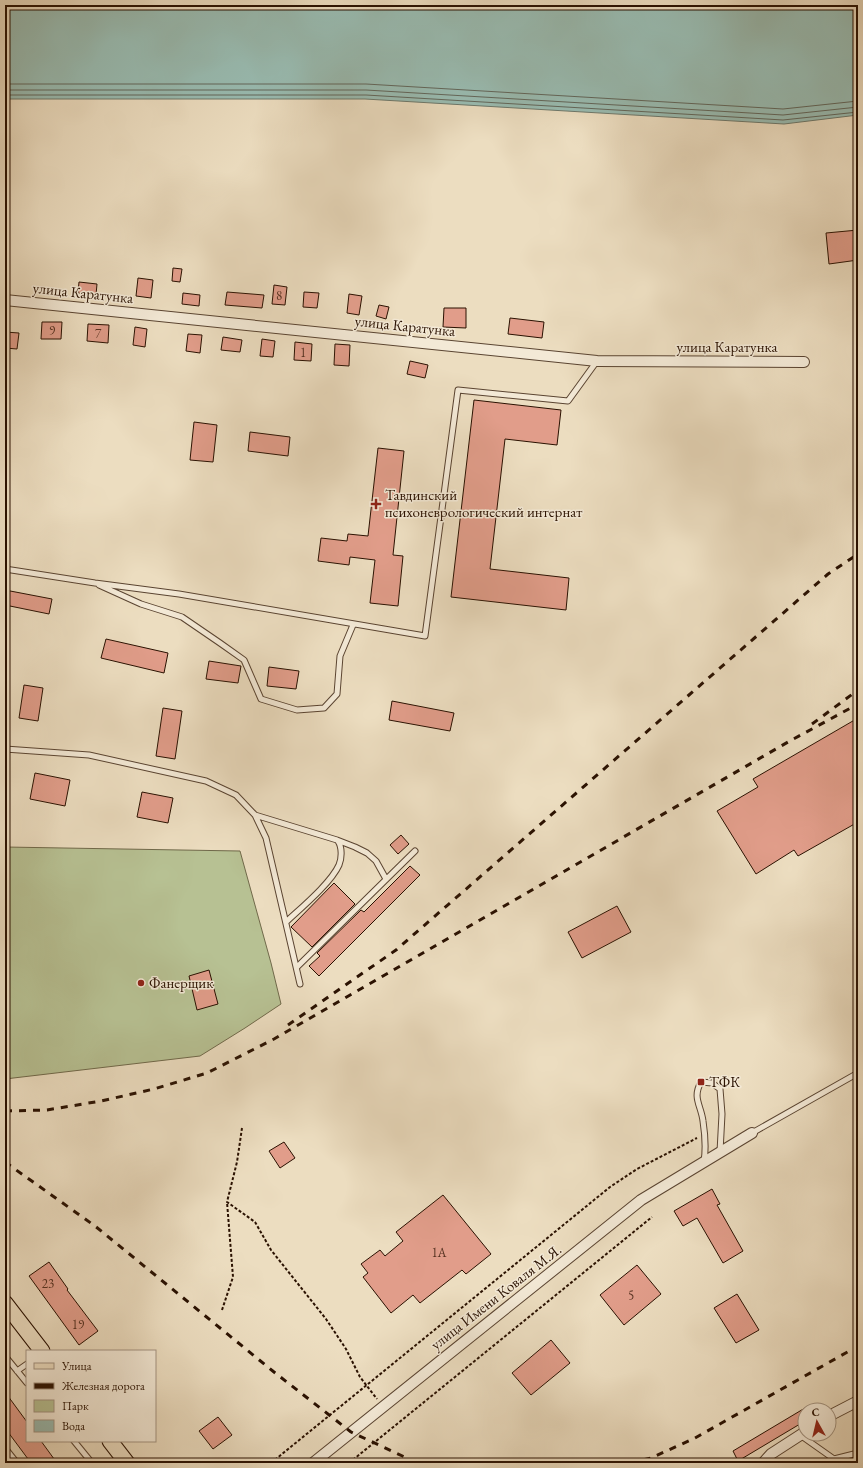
<svg xmlns="http://www.w3.org/2000/svg" width="863" height="1468" font-family="'EB Garamond',serif">
  <rect width="100%" height="100%" fill="#ecddc0"/>
  <filter id="stains"><feTurbulence type="fractalNoise" baseFrequency=".005" numOctaves="4"/><feColorMatrix values="0 0 0 0 .2 0 0 0 0 .09 0 0 0 0 .02 0 0 0 .5 -.17"/></filter>
  <radialGradient id="worn" r=".72"><stop offset=".6" stop-color="#630" stop-opacity="0"/><stop offset="1" stop-color="#630" stop-opacity=".3"/></radialGradient>
  <path fill="#b7c193" stroke="#70694a" d="M5,847L240,851L271,963L281,1004L245,1028L200,1056L5,1079Z"/>
  <path fill="#99bcb2" stroke="#6d786b" d="M5,5H858V115L784,124L365,99H5Z"/>
  <g fill="none" stroke-linecap="round" stroke-linejoin="round">
    <path stroke="#62665a" stroke-width="1" d="M5,84H366L783,109L858,101
      M5,90H366L783,115L858,107
      M5,95H366L783,120L858,112"/>
  </g>
  <path fill="#e19d8a" stroke="#2a1101" d="M858,230V260L829,264L826,233Z
    M173,268L182,269L180,282L172,281Z
    M138,278L153,280L151,298L136,296Z
    M79,282L97,284L96,295L78,293Z
    M274,285L287,287L285,305L272,304Z
    M227,292L264,295L262,308L225,305Z
    M304,292L319,293L317,308L303,307Z
    M183,293L200,295L199,306L182,304Z
    M349,294L362,296L359,315L347,313Z
    M379,305L389,307L386,319L376,316Z
    M444,308H466V328L443,327Z
    M510,318L544,322L542,338L508,334Z
    M42,322H62L61,339H41Z
    M88,324L109,325L108,343L87,341Z
    M135,327L147,329L145,347L133,345Z
    M5,332L19,333L17,349L5,348Z
    M188,334L202,335L200,353L186,351Z
    M223,337L242,340L240,352L221,350Z
    M262,339L275,341L273,357L260,356Z
    M295,342L312,344L311,361L294,360Z
    M335,344L350,345L349,366L334,365Z
    M410,361L428,365L425,378L407,374Z
    M474,400L561,410L557,445L505,439L490,569L569,578L566,610L451,597Z
    M194,422L217,425L213,462L190,460Z
    M250,432L290,437L288,456L248,451Z
    M378,448L404,451L393,555L403,556L398,606L370,603L375,560L350,557L349,565L318,561L321,538L347,541L348,534L368,536Z
    M5,590L52,599L49,614L5,605Z
    M106,639L168,653L164,673L101,658Z
    M209,661L241,666L238,683L206,679Z
    M269,667L299,671L296,689L267,686Z
    M24,685L43,688L38,721L19,718Z
    M392,701L454,713L450,731L389,720Z
    M163,708L182,711L175,759L156,756Z
    M858,718V822L798,856L794,850L756,874L717,811L758,787L753,779Z
    M35,773L70,780L65,806L30,799Z
    M142,792L173,798L168,823L137,817Z
    M401,835L409,844L398,854L390,845Z
    M410,866L420,875L319,976L309,966L320,956L317,953L361,910L364,912Z
    M334,883L355,904L312,947L291,927Z
    M617,906L631,932L582,958L568,932Z
    M209,970L218,1004L197,1010L189,976Z
    M284,1142L295,1158L280,1168L269,1151Z
    M712,1189L720,1204L717,1205L743,1251L723,1263L697,1218L683,1226L674,1211Z
    M443,1195L491,1254L466,1274L462,1270L420,1303L413,1295L391,1313L363,1277L368,1273L361,1264L380,1250L385,1256L403,1241L396,1232Z
    M49,1262L68,1289L67,1290L98,1331L79,1345L29,1276Z
    M637,1265L661,1294L624,1325L600,1295Z
    M737,1294L759,1330L736,1343L714,1308Z
    M551,1340L570,1363L531,1395L512,1373Z
    M5,1392L27,1422V1441H41L57,1463H31L5,1428Z
    M805,1408V1421L738,1461L733,1451Z
    M218,1417L232,1435L213,1449L199,1431Z"/>
  <g fill="none" stroke-linecap="round" stroke-linejoin="round">
    <defs>
      <path id="lane" d="M5,569L95,583L179,594L425,636L458,390L568,401L597,361
        M99,585L141,604L182,617L220,643L244,660L261,699L297,710L324,708L337,694L340,656L353,625
        M5,749L89,755L206,781L236,795L255,815L266,838L300,984
        M255,815L337,840L355,847L367,853L376,861L386,879
        M286,922C301,908 331,883 339,865C342,858 342,847 338,841
        M297,967L415,851
        M752,1133L858,1073
        M704,1162C706,1149 705,1134 703,1121C701,1105 692,1098 701,1082L712,1083L720,1089L722,1114L720,1152
        M5,1356L27,1383
        M17,1371L27,1364
        M800,1435L834,1459L858,1453
        M74,1441L92,1463
        M5,1448L17,1463"/>
      <path id="street" d="M5,300L597,361L804,362
        M829,1416L858,1401
        M313,1463L641,1200L752,1133
        M763,1463L771,1454L805,1432"/>
      <path id="primary" d="M5,1303L42,1351
        M110,1441L127,1463"/>
    </defs>
    <use href="#lane" stroke="#5a4431" stroke-width="7"/>
    <use href="#street" stroke="#5a4431" stroke-width="12"/>
    <use href="#primary" stroke="#2a1101" stroke-width="17"/>
    <path stroke="#2a1101" stroke-width="2" stroke-dasharray="3 2" stroke-linecap="butt" d="M242,1128L237,1162L227,1202L255,1222L271,1250L326,1319L346,1349L360,1377L377,1399
      M222,1310L233,1277L227,1202
      M271,1463L610,1187L637,1169L697,1138
      M349,1463L652,1217"/>
    <use href="#lane" stroke="#f3e9d6" stroke-width="5"/>
    <use href="#street" stroke="#f3e9d6" stroke-width="10"/>
    <use href="#primary" stroke="#ecddc0" stroke-width="15"/>
    <path stroke="#2a1101" stroke-width="3" stroke-dasharray="7 7" stroke-linecap="butt" d="M812,724L858,690
      M288,1025L396,950L828,574L858,554
      M5,1111L47,1110L101,1101L154,1089L207,1073L274,1039L788,742L858,704
      M5,1162L95,1226L274,1372L351,1432L411,1460L424,1463
      M630,1463L651,1458L695,1438L858,1346"/>
  </g>
  <g fill="#8f2418" stroke="#f3e9d6" stroke-width="1.5">
    <path d="M374 498h4v4h4v4h-4v4h-4v-4h-4v-4h4z"/>
    <circle cx="141" cy="983" r="4"/>
    <rect x="697" y="1078" width="8" height="8" rx="2"/>
  </g>
  <g text-anchor="middle" stroke-width="3" stroke-linejoin="round" paint-order="stroke">
    <g font-size="13" fill="#583423">
      <text x="279" y="300">8</text>
      <text x="52" y="335">9</text>
      <text x="98" y="338">7</text>
      <text x="303" y="357">1</text>
      <text x="439" y="1257">1А</text>
      <text x="48" y="1288">23</text>
      <text x="631" y="1300">5</text>
      <text x="78" y="1329">19</text>
    </g>
    <g font-size="15" fill="#2a1101" stroke="#f3e9d6">
      <text transform="translate(83 293) rotate(6)" y="5">улица Каратунка</text>
      <text transform="translate(405 326) rotate(6)" y="5">улица Каратунка</text>
      <text x="727" y="352">улица Каратунка</text>
      <text transform="translate(496 1297) rotate(-38)" y="5">улица Имени Коваля М.Я.</text>
    </g>
    <g font-size="15" fill="#2a1101" stroke="#f3e9d6" text-anchor="start">
      <text x="385" y="500">Тавдинский<tspan x="385" dy="17">психоневрологический интернат</tspan></text>
      <text x="149" y="988">Фанерщик</text>
      <text x="709" y="1087">ТФК</text>
    </g>
  </g>
  <rect width="863" height="1468" fill="none" stroke="#ecddc0" stroke-width="20"/>
  <rect x="6" y="6" width="851" height="1456" fill="none" stroke="#2a1101" stroke-width="2"/>
  <rect x="10" y="10" width="843" height="1448" fill="none" stroke="#2a1101"/>
  <rect x="26" y="1350" width="130" height="92" fill="#f3e9d6" stroke="#a39381"/>
  <rect x="34" y="1363" width="20" height="6" fill="#ecddc0" stroke="#a39381"/>
  <text x="62" y="1370" font-size="12" fill="#2a1101">Улица</text>
  <rect x="34" y="1383" width="20" height="6" fill="#2a1101" stroke="#a39381"/>
  <text x="62" y="1390" font-size="12" fill="#2a1101">Железная дорога</text>
  <rect x="34" y="1400" width="20" height="12" fill="#b7c193" stroke="#a39381"/>
  <text x="62" y="1410" font-size="12" fill="#2a1101">Парк</text>
  <rect x="34" y="1420" width="20" height="12" fill="#99bcb2" stroke="#a39381"/>
  <text x="62" y="1430" font-size="12" fill="#2a1101">Вода</text>
  <g transform="translate(817 1422) rotate(352)"><circle r="19" fill="#f3e9d6" stroke="#a39381"/>
  <path d="M0-3L7 15L0 10L-7 15Z" fill="#8f2418"/>
  <text y="-6" font-size="11" font-weight="bold" text-anchor="middle" fill="#2a1101">С</text>
  </g>
  <rect width="100%" height="100%" filter="url(#stains)"/>
  <rect width="100%" height="100%" fill="url(#worn)"/>
</svg>
